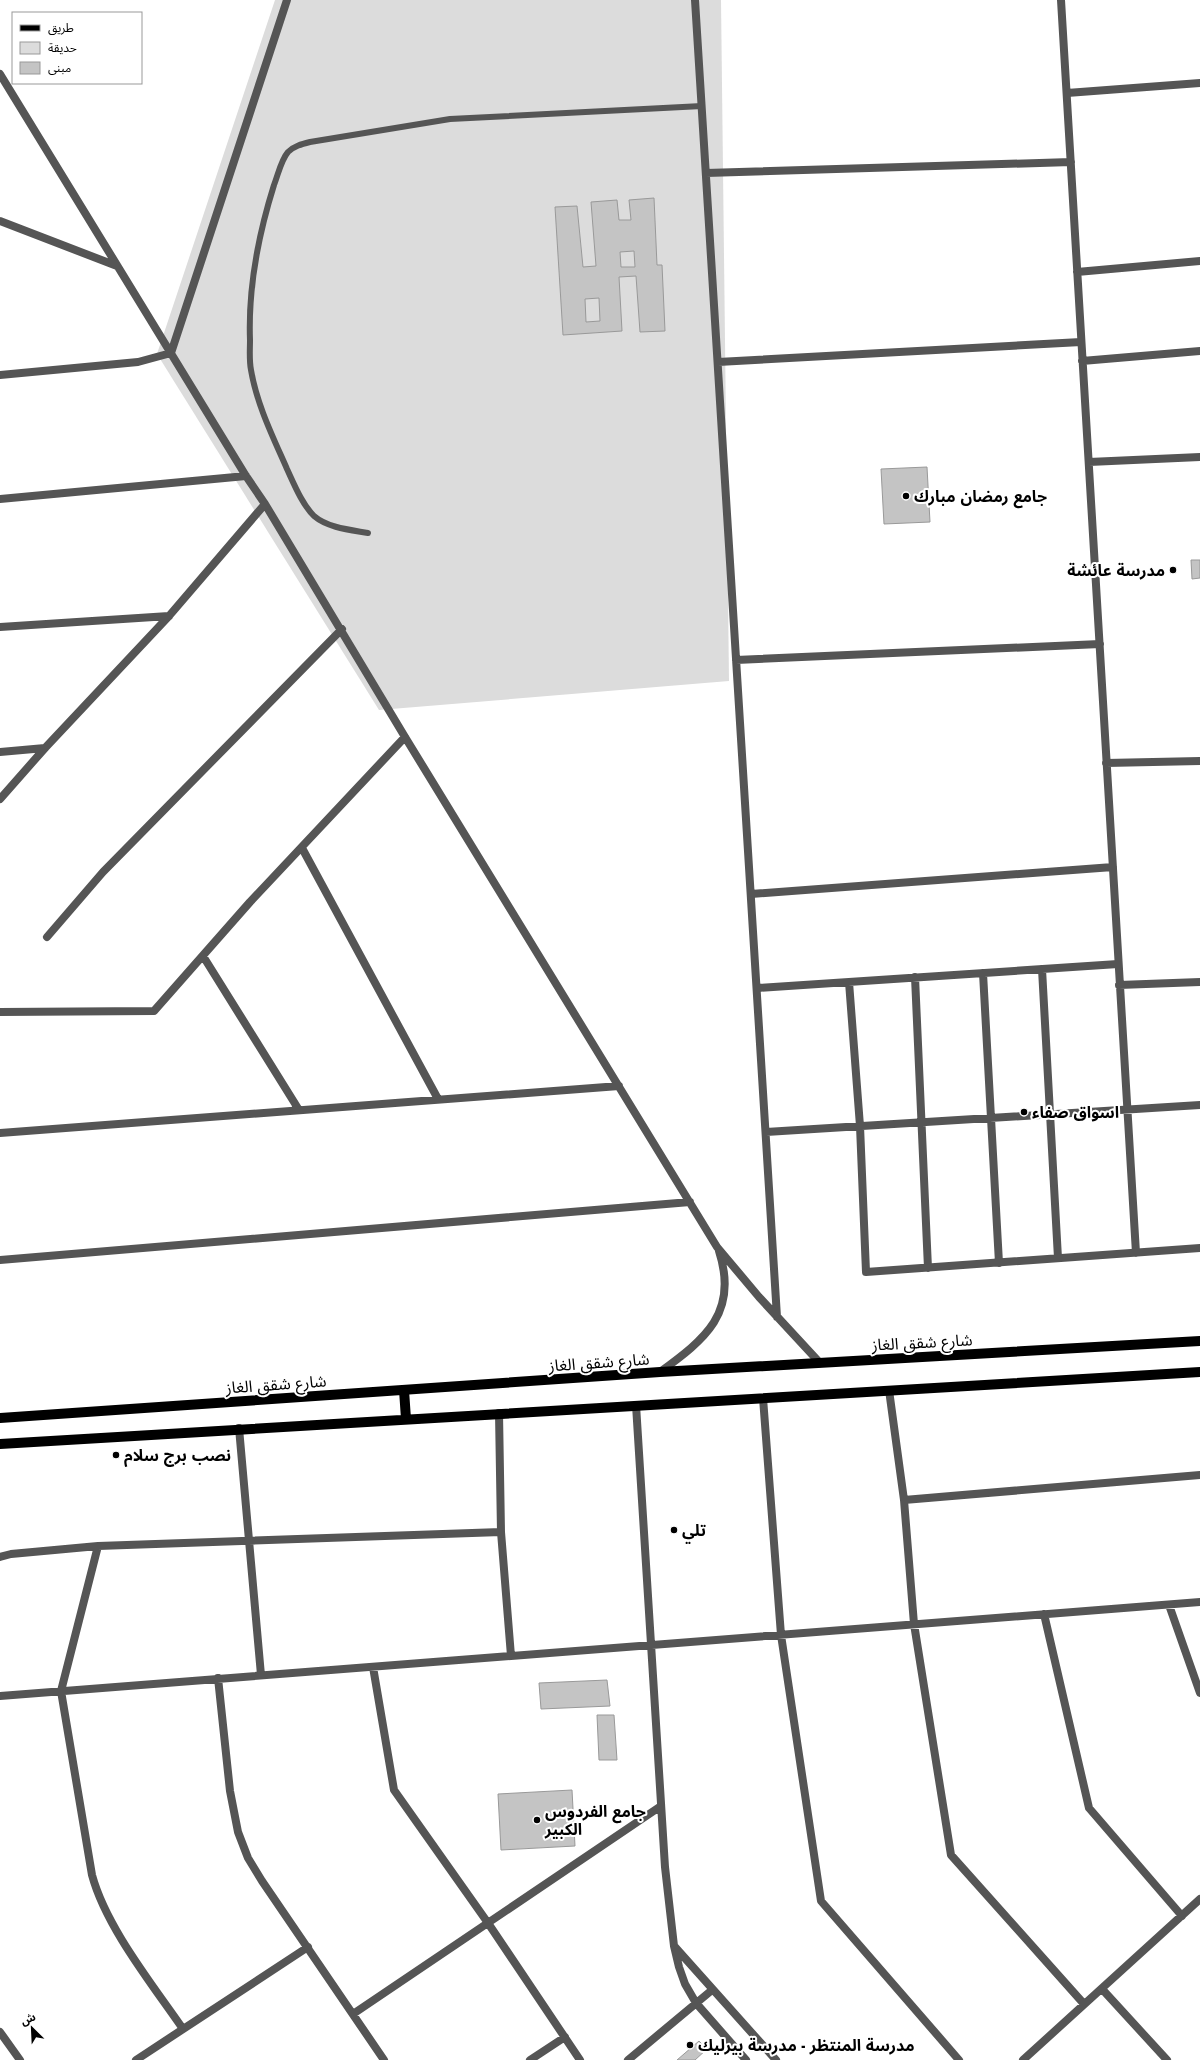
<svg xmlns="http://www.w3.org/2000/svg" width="1200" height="2060" font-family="Jost,'Noto Sans Arabic',sans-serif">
  <rect width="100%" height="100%" fill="#fff"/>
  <path fill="#dcdcdc" d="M275,0H721L729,681L379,710L157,354Z"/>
  <path fill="#c4c4c4" stroke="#999" fill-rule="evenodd" d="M654,198L657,265H662L665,331L640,332L636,276L619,277L622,331L563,335L555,207L577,206L583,267L596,266L591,202L617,200L619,220H631L629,200ZM634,251L635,267H621L620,252ZM599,298L600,321L586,322L585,299Z
    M927,467L930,522L884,524L881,469Z
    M1191,560H1200V578L1192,579Z
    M607,1680L610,1706L541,1709L539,1683Z
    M597,1715H614L617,1760H599Z
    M572,1790L575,1846L501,1850L498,1794Z
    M699,2041L707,2049L695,2060H677Z"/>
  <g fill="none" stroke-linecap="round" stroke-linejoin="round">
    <path stroke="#555" stroke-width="6" d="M368,533C351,530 328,528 314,516C302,504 294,484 287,469C273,437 257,405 251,370C249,360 250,349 250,340C248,286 258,236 274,185C278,175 281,160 288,152C294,146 302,144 310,142L450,119L702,106"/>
    <path stroke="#555" stroke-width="8" d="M695,0L777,1317
      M1061,0L1136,1253
      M0,74L246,476L265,504L405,737L717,1247L759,1297L820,1363
      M1067,93L1200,83
      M706,173L1071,162
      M0,221L117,266
      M1077,272L1200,261
      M1082,361L1200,351
      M718,362L1081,342
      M0,375L138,362L171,353L287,0
      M1089,462L1200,457
      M0,499L246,476
      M0,627L169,616
      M736,660L1100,644
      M0,752L45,748
      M1106,763L1200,761
      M0,799L45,748L169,616L265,504
      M302,848L438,1099
      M751,894L1113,867
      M47,937L103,872L342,629
      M203,956L299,1110
      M1042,969L1058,1258
      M983,973L999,1263
      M915,977L928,1268
      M849,982L860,1126L866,1272L1200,1248
      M1119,985L1200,982
      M757,988L1118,964
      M0,1012L154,1011L250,902L405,737
      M766,1132L1200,1105
      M0,1133L619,1086
      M0,1260L690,1202
      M660,1372C705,1339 739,1313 719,1251
      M889,1390L904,1500
      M763,1398L781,1635L821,1901L959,2060
      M636,1405L665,1867L674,1946L679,1967L685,1984L696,2003L746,2060
      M499,1413L501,1532L511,1656
      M239,1428L261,1675
      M0,1557L11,1554L98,1546
      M1169,1605L1200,1693
      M1044,1614L1089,1808L1182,1916
      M373,1667L394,1790L488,1923L580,2060
      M218,1678L230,1791L238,1832L248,1858L262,1881L384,2060
      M0,1696L1200,1602
      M675,1947L776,2060
      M1102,1989L1167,2060
      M1084,2004L951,1855L914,1624L904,1500L1200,1475
      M353,2014L661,1806
      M183,2029C152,1984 106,1927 92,1875L61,1691L98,1546L501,1532
      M0,2032L20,2060
      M136,2060L308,1947
      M530,2060L565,2037
      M628,2060L712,1990
      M1023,2060L1200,1899"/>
    <path stroke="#000" stroke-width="10" d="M404,1390L406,1419
      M0,1418L660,1372L1200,1341
      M0,1444L1200,1372"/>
  </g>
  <g fill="#000" stroke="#fff" stroke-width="1.5">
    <circle cx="906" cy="496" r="4"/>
    <circle cx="1173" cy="570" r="4"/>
    <circle cx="1024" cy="1112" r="4"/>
    <circle cx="116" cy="1455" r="4"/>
    <circle cx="674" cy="1530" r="4"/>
    <circle cx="537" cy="1820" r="4"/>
    <circle cx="690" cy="2045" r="4"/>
  </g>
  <g text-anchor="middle" stroke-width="4" stroke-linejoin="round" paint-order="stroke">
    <g font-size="16" font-weight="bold" fill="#000" stroke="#fff" text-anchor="start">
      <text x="914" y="502">جامع رمضان مبارك</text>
      <text x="1165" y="576" text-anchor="end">مدرسة عائشة</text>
      <text x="1032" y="1118">اسواق صفاء</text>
      <text x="124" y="1461">نصب برج سلام</text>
      <text x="682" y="1536">تلي</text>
      <text x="545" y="1817">جامع الفردوس<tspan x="545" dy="18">الكبير</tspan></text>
      <text x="698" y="2051">مدرسة المنتظر - مدرسة بيرليك</text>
    </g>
    <g font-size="16" fill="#000" stroke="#fff">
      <text transform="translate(922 1342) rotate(-3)" y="6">شارع شقق الغاز</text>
      <text transform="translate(599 1362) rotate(-4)" y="6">شارع شقق الغاز</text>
      <text transform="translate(276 1384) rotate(-4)" y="6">شارع شقق الغاز</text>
    </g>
  </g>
  <rect x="12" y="12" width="130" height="72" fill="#ffffff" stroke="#999999"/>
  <rect x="20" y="25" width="20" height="6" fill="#000000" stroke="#999999"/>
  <text x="48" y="32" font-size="12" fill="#000000">طريق</text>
  <rect x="20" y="42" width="20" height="12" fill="#dcdcdc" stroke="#999999"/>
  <text x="48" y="52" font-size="12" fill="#000000">حديقة</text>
  <rect x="20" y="62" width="20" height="12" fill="#c4c4c4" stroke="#999999"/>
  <text x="48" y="72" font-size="12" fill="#000000">مبنى</text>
  <g transform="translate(32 2028) rotate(336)" stroke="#ffffff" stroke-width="3" paint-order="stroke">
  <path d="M0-3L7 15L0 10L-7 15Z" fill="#000000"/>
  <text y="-6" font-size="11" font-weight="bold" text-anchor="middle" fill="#000000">ش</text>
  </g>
</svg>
